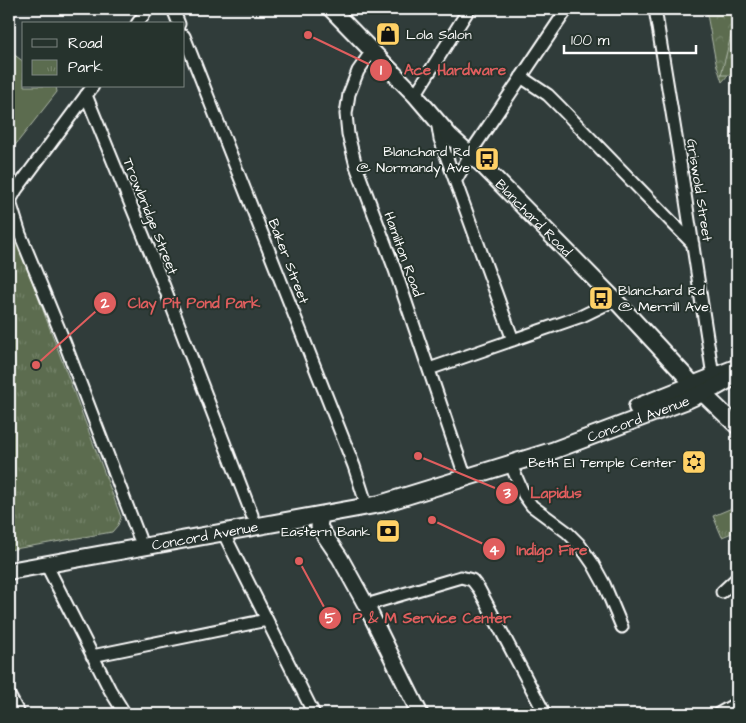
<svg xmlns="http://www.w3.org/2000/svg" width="746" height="723" font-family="'Architects Daughter',sans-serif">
  <defs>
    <pattern id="forest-crowns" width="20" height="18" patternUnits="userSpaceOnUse" patternTransform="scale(1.25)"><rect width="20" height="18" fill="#5b6c4f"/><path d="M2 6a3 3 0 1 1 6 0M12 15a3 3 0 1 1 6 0" fill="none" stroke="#748269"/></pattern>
    <pattern id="park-tufts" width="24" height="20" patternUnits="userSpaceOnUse" patternTransform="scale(1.25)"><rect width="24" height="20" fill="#5b6c4f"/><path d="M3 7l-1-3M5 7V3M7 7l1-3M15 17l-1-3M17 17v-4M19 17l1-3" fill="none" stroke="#748269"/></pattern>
  </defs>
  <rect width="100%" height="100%" fill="#303c3a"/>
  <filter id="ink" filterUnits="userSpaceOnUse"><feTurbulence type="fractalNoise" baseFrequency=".02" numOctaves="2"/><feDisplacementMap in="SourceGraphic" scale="10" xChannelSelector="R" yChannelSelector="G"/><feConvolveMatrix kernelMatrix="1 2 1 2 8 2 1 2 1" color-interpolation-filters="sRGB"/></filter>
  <g filter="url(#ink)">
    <path fill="url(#forest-crowns)" stroke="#adb6a7" d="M706,9H737L736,66L722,82L716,63Z"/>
    <path fill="url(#park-tufts)" stroke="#adb6a7" d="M737,12V75H721Z
      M9,220L121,517L118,525L112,532L9,550Z
      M732,508L737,520V531L722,537L713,516Z"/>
    <path fill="#5b6c4f" stroke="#adb6a7" d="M9,51L24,62V86H56L57,92L9,153Z"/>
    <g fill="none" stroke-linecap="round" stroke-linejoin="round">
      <defs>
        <path id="street" d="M173,9L179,24
          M655,9L678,149L713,376
          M137,24L148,9
          M184,36L354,466L364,497
          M372,51L358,71L349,94L346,114L348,134L356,166L395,270L463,470
          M521,77L548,95L560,107L693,244
          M93,86L16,190L11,199V205L20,234L64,341L139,537
          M86,95L162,281L252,515
          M415,95L469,9
          M437,121L440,139L513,340
          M456,180L475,146L567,9
          M429,369L582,316L615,300
          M511,465L524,495L532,506L567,532L579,544L593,564L604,584L622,627
          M223,532L314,714
          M46,564L110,690L125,714
          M722,592L737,578
          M366,605L461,577L472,580L479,589L545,714
          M92,656L267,620
          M9,695L19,714
          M718,714L737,703"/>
        <g id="secondary">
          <path id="s1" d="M331,9L415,95L450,136L483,166L615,300L693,384L737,426"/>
          <path d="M321,515L319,527L340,558L366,605L420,714"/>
        </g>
        <g id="primary">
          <path d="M637,407L733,369"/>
          <path id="s2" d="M9,571L380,504L552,451L685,401L716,387L737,375"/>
        </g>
      </defs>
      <use href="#street" stroke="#fff" stroke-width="15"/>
      <use href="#secondary" stroke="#fff" stroke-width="19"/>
      <use href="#primary" stroke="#fff" stroke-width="20"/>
      <use href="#street" stroke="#26332d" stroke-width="11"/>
      <use href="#secondary" stroke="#26332d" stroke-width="15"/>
      <use href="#primary" stroke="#26332d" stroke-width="16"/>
    </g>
  </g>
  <defs>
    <symbol id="shop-square" viewBox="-11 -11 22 22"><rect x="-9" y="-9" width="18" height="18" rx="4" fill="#ffd166" stroke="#26332d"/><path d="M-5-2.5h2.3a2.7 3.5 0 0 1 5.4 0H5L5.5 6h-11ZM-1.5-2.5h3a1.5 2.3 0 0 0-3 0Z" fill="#111"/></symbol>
    <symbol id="bus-square" viewBox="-11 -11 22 22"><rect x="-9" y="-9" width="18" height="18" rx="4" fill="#ffd166" stroke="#26332d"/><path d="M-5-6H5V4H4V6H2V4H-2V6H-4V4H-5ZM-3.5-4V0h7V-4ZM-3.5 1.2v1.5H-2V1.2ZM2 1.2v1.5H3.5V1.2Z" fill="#111"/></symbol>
    <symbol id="synagogue-square" viewBox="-11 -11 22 22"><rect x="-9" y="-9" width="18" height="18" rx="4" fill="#ffd166" stroke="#26332d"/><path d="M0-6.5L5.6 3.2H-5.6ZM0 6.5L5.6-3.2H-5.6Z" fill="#111"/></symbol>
    <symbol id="bank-square" viewBox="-11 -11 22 22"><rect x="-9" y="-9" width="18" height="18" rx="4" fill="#ffd166" stroke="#26332d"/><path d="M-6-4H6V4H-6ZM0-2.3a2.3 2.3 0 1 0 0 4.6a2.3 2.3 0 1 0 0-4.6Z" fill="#111"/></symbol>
  </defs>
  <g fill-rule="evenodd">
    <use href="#shop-square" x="374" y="20" width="28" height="28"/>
    <use href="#bus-square" x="473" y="145" width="28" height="28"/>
    <use href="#bus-square" x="587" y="284" width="28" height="28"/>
    <use href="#synagogue-square" x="680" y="448" width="28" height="28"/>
    <use href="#bank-square" x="374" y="517" width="28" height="28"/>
  </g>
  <g text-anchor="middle" stroke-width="4" stroke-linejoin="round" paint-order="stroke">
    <g font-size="14" fill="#fff" stroke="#26332d" text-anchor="end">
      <text x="406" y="39" text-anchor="start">Lola Salon</text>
      <text x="470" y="156">Blanchard Rd<tspan x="470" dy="16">@ Normandy Ave</tspan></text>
      <text x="618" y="295" text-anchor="start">Blanchard Rd<tspan x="618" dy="16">@ Merrill Ave</tspan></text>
      <text x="676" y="467">Beth El Temple Center</text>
      <text x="370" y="536">Eastern Bank</text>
    </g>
    <g font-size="14" fill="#fff" stroke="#26332d">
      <text transform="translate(700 190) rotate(81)" y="5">Griswold Street</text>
      <text transform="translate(151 216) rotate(68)" y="5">Trowbridge Street</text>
      <text dy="5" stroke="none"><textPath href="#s1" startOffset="291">Blanchard Road</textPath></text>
      <text transform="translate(404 254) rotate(70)" y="5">Hamilton Road</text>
      <text transform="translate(289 261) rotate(69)" y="5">Baker Street</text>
      <text dy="5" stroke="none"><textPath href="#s2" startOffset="649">Concord Avenue</textPath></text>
      <text dy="5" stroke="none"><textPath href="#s2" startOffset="199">Concord Avenue</textPath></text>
    </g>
  </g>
  <path fill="none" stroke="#e05e5e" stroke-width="2" d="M308 35L381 70M36 365L105 303M418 456L507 493M432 520L494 549M299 561L330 618"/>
  <g fill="#e05e5e" stroke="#26332d" stroke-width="2">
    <circle cx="308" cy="35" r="5"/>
    <circle cx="36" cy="365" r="5"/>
    <circle cx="418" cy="456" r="5"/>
    <circle cx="432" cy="520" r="5"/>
    <circle cx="299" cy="561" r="5"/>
    <circle cx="381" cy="70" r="12"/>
    <circle cx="105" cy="303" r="12"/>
    <circle cx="507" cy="493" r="12"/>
    <circle cx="494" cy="549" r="12"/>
    <circle cx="330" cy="618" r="12"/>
  </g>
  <g font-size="15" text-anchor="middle" font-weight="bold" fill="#fff">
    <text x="381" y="75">1</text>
    <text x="105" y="308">2</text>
    <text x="507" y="498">3</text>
    <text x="494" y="555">4</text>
    <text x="330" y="623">5</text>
  </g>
  <g font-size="15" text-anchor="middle" font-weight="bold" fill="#e05e5e" stroke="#26332d" stroke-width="4" stroke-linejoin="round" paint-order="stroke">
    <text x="455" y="75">Ace Hardware</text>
    <text x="194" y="308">Clay Pit Pond Park</text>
    <text x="556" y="498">Lapidus</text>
    <text x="552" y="555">Indigo Fire</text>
    <text x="432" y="623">P &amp; M Service Center</text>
  </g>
  <rect width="746" height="723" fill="none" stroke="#26332d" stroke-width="30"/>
  <rect x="15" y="15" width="716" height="693" fill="none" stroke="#fff" stroke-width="2" filter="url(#ink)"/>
  <rect x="22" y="22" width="162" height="65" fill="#26332d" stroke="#7d8581"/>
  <rect x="32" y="39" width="25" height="8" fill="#26332d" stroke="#7d8581"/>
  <text x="68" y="48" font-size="15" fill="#ffffff">Road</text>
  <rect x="32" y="60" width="25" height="15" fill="url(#park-tufts)" stroke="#7d8581"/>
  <text x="68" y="72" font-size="15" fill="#ffffff">Park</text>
  <path d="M564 45v8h132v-8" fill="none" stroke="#ffffff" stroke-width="2.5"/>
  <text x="571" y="45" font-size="15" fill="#ffffff" stroke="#26332d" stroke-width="4" paint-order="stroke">100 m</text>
</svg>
